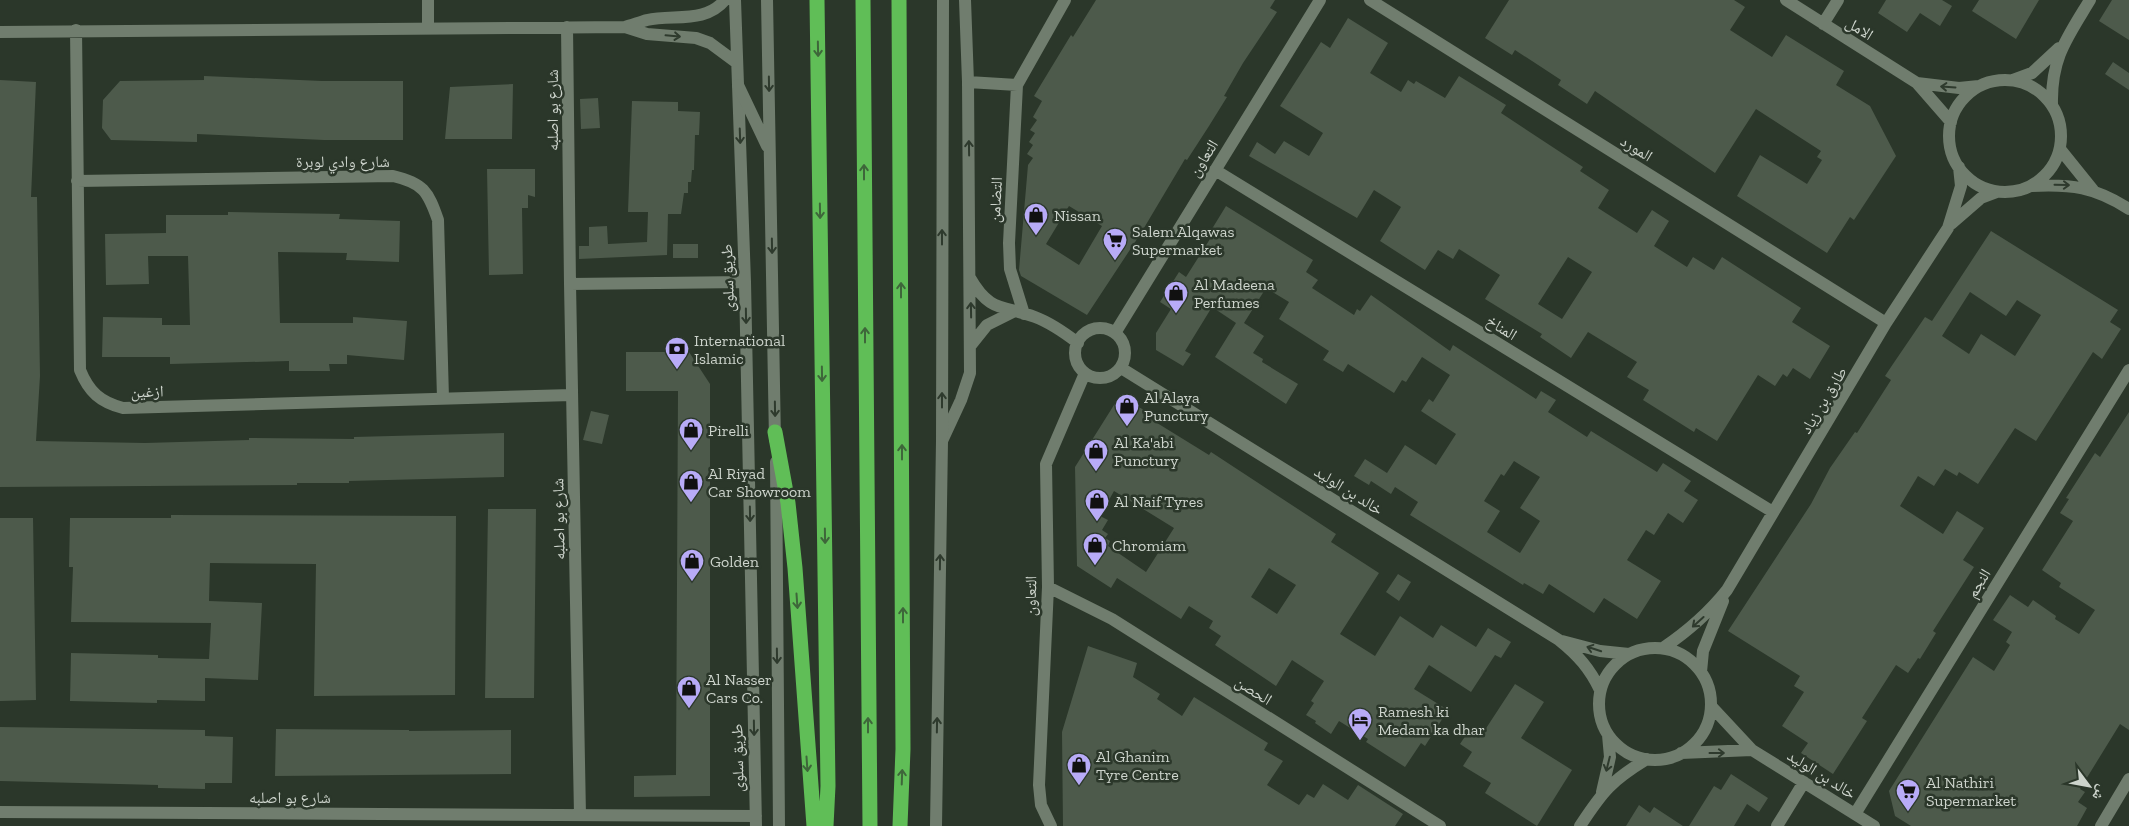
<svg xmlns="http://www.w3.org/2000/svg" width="2129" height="826" font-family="'Zilla Slab','Noto Naskh Arabic',serif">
  <rect width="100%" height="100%" fill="#2b372a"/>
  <path fill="#4d5a4b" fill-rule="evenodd" d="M1096,0H1275L1270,8L1277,12L1243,63L1224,96L1227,97L1209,126L1187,160L1185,159L1141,233L1087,315L1021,276L1019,270L1028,165L1033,158L1027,154L1033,145L1029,142L1035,133L1030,130L1037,120L1033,117L1042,101L1034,96L1071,35L1073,37ZM1069,206L1102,226L1079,265L1046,244Z
    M1509,0H1734L1745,7L1730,30L1772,57L1786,35L1844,71L1836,85L1870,106L1896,156L1854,220L1850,217L1827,253L1737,196L1760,155L1807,184L1822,160L1817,157L1821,151L1756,109L1715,173L1595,91L1587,104L1558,85L1561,80L1515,50L1512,55L1485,38Z
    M1886,0H1942L1952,6L1940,26L1920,13L1907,32L1878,13Z
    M1979,0H2039L2016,39L1972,11Z
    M2112,0H2129V40L2099,21Z
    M1348,18L1388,43L1370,73L1401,92L1408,80L1414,84L1416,81L1445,98L1459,76L1506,105L1501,113L1583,167L1580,171L1609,190L1598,208L1637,233L1652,210L1669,221L1654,246L1687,267L1693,257L1714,270L1722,257L1801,308L1792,322L1830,346L1810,379L1793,368L1787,377L1783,374L1775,386L1758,375L1717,441L1696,428L1694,432L1643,400L1649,390L1627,377L1637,362L1588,332L1571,358L1540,337L1542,334L1485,299L1500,275L1459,249L1453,259L1438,250L1425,270L1380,241L1401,207L1374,190L1357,218L1249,156L1257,142L1275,154L1284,141L1309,156L1323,133L1280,106L1321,42L1330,48ZM1568,257L1592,272L1562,319L1538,304Z
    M2113,62L2129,73V90L2105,74Z
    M204,76L322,81H403V140H324L197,134V142L111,140L102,128L103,100L120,81L204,80Z
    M0,80L36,82L31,197H37L38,257L40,376L36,441L145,443L249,440V438L354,439V437L504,433V477L349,481V483H297V485L0,487Z
    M513,84L512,139H445L450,87Z
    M598,98L600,128L581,129L580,99Z
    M632,101L678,102V111L700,112L699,135H695L694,170H692L691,182H688V193H684L681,214H668L667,255L579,259V246H589V227L607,226L608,244L647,242L648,212H628Z
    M487,169H535V197L528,195V208H522L523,274L489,275Z
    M1226,206L1313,260L1306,272L1318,280L1312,288L1354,315L1357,309L1360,311L1371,295L1450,351L1453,345L1536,399L1541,391L1556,400L1548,412L1587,437L1591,431L1657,472L1663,463L1691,481L1684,491L1698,500L1683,523L1668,513L1654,535L1646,530L1627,560L1661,581L1637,619L1604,598L1594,613L1549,584L1543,594L1524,583L1523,585L1410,515L1418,502L1395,487L1391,494L1371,481L1369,485L1354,476L1365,459L1387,473L1405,445L1436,465L1456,434L1421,411L1429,399L1433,402L1450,375L1422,357L1406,382L1402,380L1394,393L1348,364L1343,372L1323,360L1329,351L1279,319L1289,302L1266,288L1244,323L1264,336L1253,353L1263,359L1262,362L1298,384L1286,404L1215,357L1236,323L1212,307L1185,351L1191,354L1183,366L1156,350V333L1171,309L1160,302L1179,272L1186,277L1210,239L1207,237ZM1514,461L1540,477L1520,508L1540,521L1520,553L1487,532L1500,511L1484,501L1501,474L1504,476Z
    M228,212L340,214L339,219L400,221L399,262L346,260L347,253L278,252L280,323H353V317L407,321L404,360L347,355V364H329L330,371H289V361L170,364V357H102L103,317L162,318V325H190L188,256H148L149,284L106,285L105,234L166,233V215H228Z
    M1991,231L2118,310L2110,322L2121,329L2102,359L2093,352L2036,441L2015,428L1978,484L1959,472L1957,476L1945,469L1934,486L1918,476L1900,506L1943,534L1957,511L1984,528L1963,560L1974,567L1933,631L1936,633L1920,659L1918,658L1908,673L1896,665L1862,718L1867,721L1833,774L1801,753L1808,743L1782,726L1804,692L1794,686L1800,676L1728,631L1811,504L1830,468L1855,432L1857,433L1891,380L1885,376L1893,364L1925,317L1932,321ZM1970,292L2006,316L2017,300L2041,315L2015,356L1981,334L1969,354L1942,336Z
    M673,244H698V258H673Z
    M626,352H689L710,384V796L634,797V776L676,775L678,391H626Z
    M1119,397L1152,414L1149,418L1209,455L1211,452L1336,534L1331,542L1379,573L1340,634L1375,656L1400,616L1433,638L1441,625L1476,647L1488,628L1511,642L1501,658L1495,655L1471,692L1429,665L1414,689L1448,710L1425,746L1421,743L1405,767L1366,742L1368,739L1339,721L1331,734L1315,723L1316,721L1306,715L1314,703L1311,701L1324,681L1295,662L1292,660L1276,686L1215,645L1221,636L1209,628L1213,621L1189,606L1181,619L1117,578L1111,588L1077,566L1075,467ZM1114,491L1174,528L1146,572L1108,546L1110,541L1105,538L1108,534L1102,530L1108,520L1100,516ZM1269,568L1296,585L1277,614L1251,597Z
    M591,411L609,415L602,444L583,440Z
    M2129,412V730L2120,724L2080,789L2085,792L2078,802L2087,808L2077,826H1911L1895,816L1889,791L1973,657L1994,671L2010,645L2006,642L2012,632L1993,620L2010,595L2028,607L2033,600L2056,616L2055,619L2079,634L2095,610L2059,587L2061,583L2042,570L2073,521L2060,513L2069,499L2066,498L2095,453L2100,457Z
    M488,509H536L534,698H485Z
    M171,515L456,516L455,695L314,696L316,564L210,563L209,601L262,603L258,680L205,678V701L157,700V703L70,701L71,653L158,655V658L209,659L211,623L71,622L73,567H69L70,518H171Z
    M0,518H33L36,700L0,701Z
    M1398,574L1411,582L1399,601L1386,592Z
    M1088,646L1137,663L1133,677L1160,694L1157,699L1182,716L1194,697L1268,743L1264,750L1283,761L1267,785L1299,805L1307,794L1314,798L1323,784L1348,800L1358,785L1403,814L1395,826H1063L1062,732Z
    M1515,684L1544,702L1521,738L1572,770L1537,826L1485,793L1491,783L1463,766L1472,752L1460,744L1470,729L1481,736Z
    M0,727L205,730V736L233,737L232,783H205V789L158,788V785L0,781Z
    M276,729L409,730V731L511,730V774L275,776Z
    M1731,774L1768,798L1759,812L1747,804L1734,826H1689L1714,786L1721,790Z
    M1639,805L1650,813L1654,807L1683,826H1626Z"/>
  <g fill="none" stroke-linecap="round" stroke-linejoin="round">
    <path stroke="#707d6e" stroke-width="12" d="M428,0V28
      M735,0L745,282L756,826
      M1370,0L1886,323
      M1786,0L1917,83L1951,122
      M1823,24L1838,0
      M567,27L570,284L580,815
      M625,27C632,25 640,22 647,20C674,14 705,24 725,0
      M76,30L80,370C89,392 100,402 123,408L572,395
      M0,32L625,27L647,34L696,38L710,43L737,63
      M1949 136a56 56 0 1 1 112 0a56 56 0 1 1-112 0Z
      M2013,80L2032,73L2059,48
      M968,82L1017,85
      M1917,83L1959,88L1979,86
      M2052,104C2051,58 2067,38 2090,0
      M2060,149L2093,190
      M1215,170L1773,512
      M77,181L393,176C423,183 428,191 438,220L443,398
      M2032,186C2071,184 2095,187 2129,209
      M1951,224L1981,198L1997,192
      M970,278C990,313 1003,305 1035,317C1051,323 1065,333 1078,343
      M570,284L745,282
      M1024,314L1010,269L1009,243L1017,85L1065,0
      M1075 353a25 25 0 1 1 50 0a25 25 0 1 1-50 0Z
      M1115,333L1320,0
      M971,345L987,325L1013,312
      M1121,368L1559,640C1578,655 1590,669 1600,690
      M942,441L961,400L970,373L968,82L965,0
      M1048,587L1112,619L1440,826
      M1562,641L1600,651L1629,654
      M1663,648C1688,631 1708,614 1727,590L1886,323L1948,228L1961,186L1959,167
      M1599 704a56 56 0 1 1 112 0a56 56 0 1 1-112 0Z
      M1701,672L1703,651L1723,601
      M1711,706L1752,750L1874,826
      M1681,753L1752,750
      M1602,792L1610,757L1608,735
      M0,812L756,816
      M1855,814L2129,370
      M1051,826L1041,805L1039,785L1048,587L1046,464L1085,373
      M1580,826C1603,791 1611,781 1647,759
      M1777,826L1804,782
      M2101,826L2129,779"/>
    <path stroke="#707d6e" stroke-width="12" d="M767,0L775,440
      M738,85L767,146
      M776,462L779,826
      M936,826L942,441L943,0"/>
    <path stroke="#60be57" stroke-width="15" d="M817,0L828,786L826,826
      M863,0L870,826
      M899,0L903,749L900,826
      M775,432L788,503L795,568L814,826"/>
  </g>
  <defs><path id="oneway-shaft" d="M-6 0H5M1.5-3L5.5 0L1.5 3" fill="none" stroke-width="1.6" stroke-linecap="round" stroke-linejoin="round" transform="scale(1.25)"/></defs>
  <g stroke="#2e3a2d">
    <use href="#oneway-shaft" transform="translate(673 36) rotate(5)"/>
    <use href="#oneway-shaft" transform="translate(769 84) rotate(89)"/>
    <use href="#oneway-shaft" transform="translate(1948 87) rotate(-176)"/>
    <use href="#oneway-shaft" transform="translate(740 136) rotate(88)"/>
    <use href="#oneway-shaft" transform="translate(969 148) rotate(-91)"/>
    <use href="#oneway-shaft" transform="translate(2062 185) rotate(1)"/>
    <use href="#oneway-shaft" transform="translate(942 237) rotate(-90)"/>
    <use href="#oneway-shaft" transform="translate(772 246) rotate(89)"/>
    <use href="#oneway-shaft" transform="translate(971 310) rotate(-91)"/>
    <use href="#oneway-shaft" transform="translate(746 316) rotate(89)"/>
    <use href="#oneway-shaft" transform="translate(942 400) rotate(-90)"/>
    <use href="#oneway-shaft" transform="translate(775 409) rotate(89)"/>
    <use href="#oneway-shaft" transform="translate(750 514) rotate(89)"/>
    <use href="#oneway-shaft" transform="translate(940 562) rotate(-89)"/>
    <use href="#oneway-shaft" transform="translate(1698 622) rotate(138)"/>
    <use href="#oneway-shaft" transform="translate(1594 649) rotate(-162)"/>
    <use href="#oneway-shaft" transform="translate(777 656) rotate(89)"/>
    <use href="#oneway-shaft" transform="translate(937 725) rotate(-89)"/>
    <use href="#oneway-shaft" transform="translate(754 728) rotate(89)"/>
    <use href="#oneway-shaft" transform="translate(1717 753)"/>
    <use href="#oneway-shaft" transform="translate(1608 764) rotate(104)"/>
  </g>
  <g stroke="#3e663a">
    <use href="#oneway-shaft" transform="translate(818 49) rotate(89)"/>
    <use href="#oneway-shaft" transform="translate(864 172) rotate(-90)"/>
    <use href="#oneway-shaft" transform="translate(820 211) rotate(89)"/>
    <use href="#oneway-shaft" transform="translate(901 290) rotate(-90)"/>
    <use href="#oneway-shaft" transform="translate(865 335) rotate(-90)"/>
    <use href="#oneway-shaft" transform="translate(822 374) rotate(89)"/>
    <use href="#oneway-shaft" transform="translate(902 452) rotate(-90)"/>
    <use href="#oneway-shaft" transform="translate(825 536) rotate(89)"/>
    <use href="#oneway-shaft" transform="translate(797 601) rotate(86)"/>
    <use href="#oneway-shaft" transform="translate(903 615) rotate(-90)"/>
    <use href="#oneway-shaft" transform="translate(868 725) rotate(-90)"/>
    <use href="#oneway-shaft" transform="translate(807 764) rotate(86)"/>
    <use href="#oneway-shaft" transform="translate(902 777) rotate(-88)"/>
  </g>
  <defs>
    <symbol id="shop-pin" viewBox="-11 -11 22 30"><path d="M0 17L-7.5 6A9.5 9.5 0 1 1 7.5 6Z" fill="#b8abf7" stroke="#2b372a"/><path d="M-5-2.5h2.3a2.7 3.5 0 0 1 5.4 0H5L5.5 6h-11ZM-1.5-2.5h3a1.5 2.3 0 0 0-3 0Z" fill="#111"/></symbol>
    <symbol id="supermarket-pin" viewBox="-11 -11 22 30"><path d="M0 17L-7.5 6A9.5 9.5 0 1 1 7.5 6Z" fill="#b8abf7" stroke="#2b372a"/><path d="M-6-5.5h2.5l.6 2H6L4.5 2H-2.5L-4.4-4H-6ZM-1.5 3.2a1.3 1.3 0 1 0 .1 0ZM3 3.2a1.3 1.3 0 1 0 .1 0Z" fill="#111"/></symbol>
    <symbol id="bank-pin" viewBox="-11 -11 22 30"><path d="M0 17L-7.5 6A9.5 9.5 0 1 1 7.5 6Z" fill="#b8abf7" stroke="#2b372a"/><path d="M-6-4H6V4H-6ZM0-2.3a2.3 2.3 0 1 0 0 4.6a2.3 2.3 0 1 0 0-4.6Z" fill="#111"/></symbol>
    <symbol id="hotel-pin" viewBox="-11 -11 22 30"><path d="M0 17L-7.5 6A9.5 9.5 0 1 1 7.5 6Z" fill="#b8abf7" stroke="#2b372a"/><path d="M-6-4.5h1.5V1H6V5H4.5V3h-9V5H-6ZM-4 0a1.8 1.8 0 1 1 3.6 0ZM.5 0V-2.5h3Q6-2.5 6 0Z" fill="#111"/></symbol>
  </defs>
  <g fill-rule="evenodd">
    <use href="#shop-pin" x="1022" y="201" width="28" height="38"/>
    <use href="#supermarket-pin" x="1101" y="226" width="28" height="38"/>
    <use href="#shop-pin" x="1162" y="279" width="28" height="38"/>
    <use href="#bank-pin" x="663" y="335" width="28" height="38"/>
    <use href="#shop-pin" x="1113" y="392" width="28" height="38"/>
    <use href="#shop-pin" x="677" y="416" width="28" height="38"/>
    <use href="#shop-pin" x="1082" y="437" width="28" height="38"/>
    <use href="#shop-pin" x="677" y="468" width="28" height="38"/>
    <use href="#shop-pin" x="1083" y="487" width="28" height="38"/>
    <use href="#shop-pin" x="1081" y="531" width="28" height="38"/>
    <use href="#shop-pin" x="678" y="547" width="28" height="38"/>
    <use href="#shop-pin" x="675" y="674" width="28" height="38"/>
    <use href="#hotel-pin" x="1346" y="706" width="28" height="38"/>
    <use href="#shop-pin" x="1065" y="751" width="28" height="38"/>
    <use href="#supermarket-pin" x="1894" y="777" width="28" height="38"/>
  </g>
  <g text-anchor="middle" stroke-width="5" stroke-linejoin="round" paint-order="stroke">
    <g font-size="16" fill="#cdd4cc" stroke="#2b372a">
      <text transform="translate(1860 28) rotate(32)" y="6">الامل</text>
      <text transform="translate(552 110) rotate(-90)" y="6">شارع بو اصلبه</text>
      <text transform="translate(1637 148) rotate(32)" y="6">المورد</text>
      <text transform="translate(1203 158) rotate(-58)" y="6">التعاون</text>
      <text x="343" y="167">شارع وادي لوبرة</text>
      <text transform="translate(995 200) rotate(-87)" y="6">التضامن</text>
      <text transform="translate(727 278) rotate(-92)" y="6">طريق سلوى</text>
      <text transform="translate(1502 327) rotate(32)" y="6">المناخ</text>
      <text transform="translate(147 391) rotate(-2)" y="6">ازغين</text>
      <text transform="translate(1823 400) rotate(-59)" y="6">طارق بن زياد</text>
      <text transform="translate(1349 490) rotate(32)" y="6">خالد بن الوليد</text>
      <text transform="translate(558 519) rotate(-91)" y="6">شارع بو اصلبه</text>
      <text transform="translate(1978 583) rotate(-58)" y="6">النجم</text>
      <text transform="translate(1030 596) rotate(-89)" y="6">التعاون</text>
      <text transform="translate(1254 690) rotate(32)" y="6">الحصن</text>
      <text transform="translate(737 758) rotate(-91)" y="6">طريق سلوى</text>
      <text transform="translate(1822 774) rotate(32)" y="6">خالد بن الوليد</text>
      <text x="290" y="803">شارع بو اصلبه</text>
    </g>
    <g font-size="16" fill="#cdd4cc" stroke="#2b372a" text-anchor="start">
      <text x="1054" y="221">Nissan</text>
      <text x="1132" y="237">Salem Alqawas<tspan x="1132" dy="18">Supermarket</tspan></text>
      <text x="1194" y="290">Al Madeena<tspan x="1194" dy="18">Perfumes</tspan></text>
      <text x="694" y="346">International<tspan x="694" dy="18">Islamic</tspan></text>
      <text x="1144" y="403">Al Alaya<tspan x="1144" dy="18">Punctury</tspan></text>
      <text x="708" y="436">Pirelli</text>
      <text x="1114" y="448">Al Ka'abi<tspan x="1114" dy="18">Punctury</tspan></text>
      <text x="708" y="479">Al Riyad<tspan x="708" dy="18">Car Showroom</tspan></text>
      <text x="1114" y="507">Al Naif Tyres</text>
      <text x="1112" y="551">Chromiam</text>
      <text x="710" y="567">Golden</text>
      <text x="706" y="685">Al Nasser<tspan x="706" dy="18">Cars Co.</tspan></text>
      <text x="1378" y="717">Ramesh ki<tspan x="1378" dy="18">Medam ka dhar</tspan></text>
      <text x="1096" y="762">Al Ghanim<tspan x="1096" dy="18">Tyre Centre</tspan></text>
      <text x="1926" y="788">Al Nathiri<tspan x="1926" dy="18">Supermarket</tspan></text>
    </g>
  </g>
  <g transform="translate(2089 786) rotate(122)" stroke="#2b372a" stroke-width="4" paint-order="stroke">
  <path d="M0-4L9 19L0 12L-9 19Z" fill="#cdd4cc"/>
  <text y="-8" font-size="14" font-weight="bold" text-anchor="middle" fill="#cdd4cc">ش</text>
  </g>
</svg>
